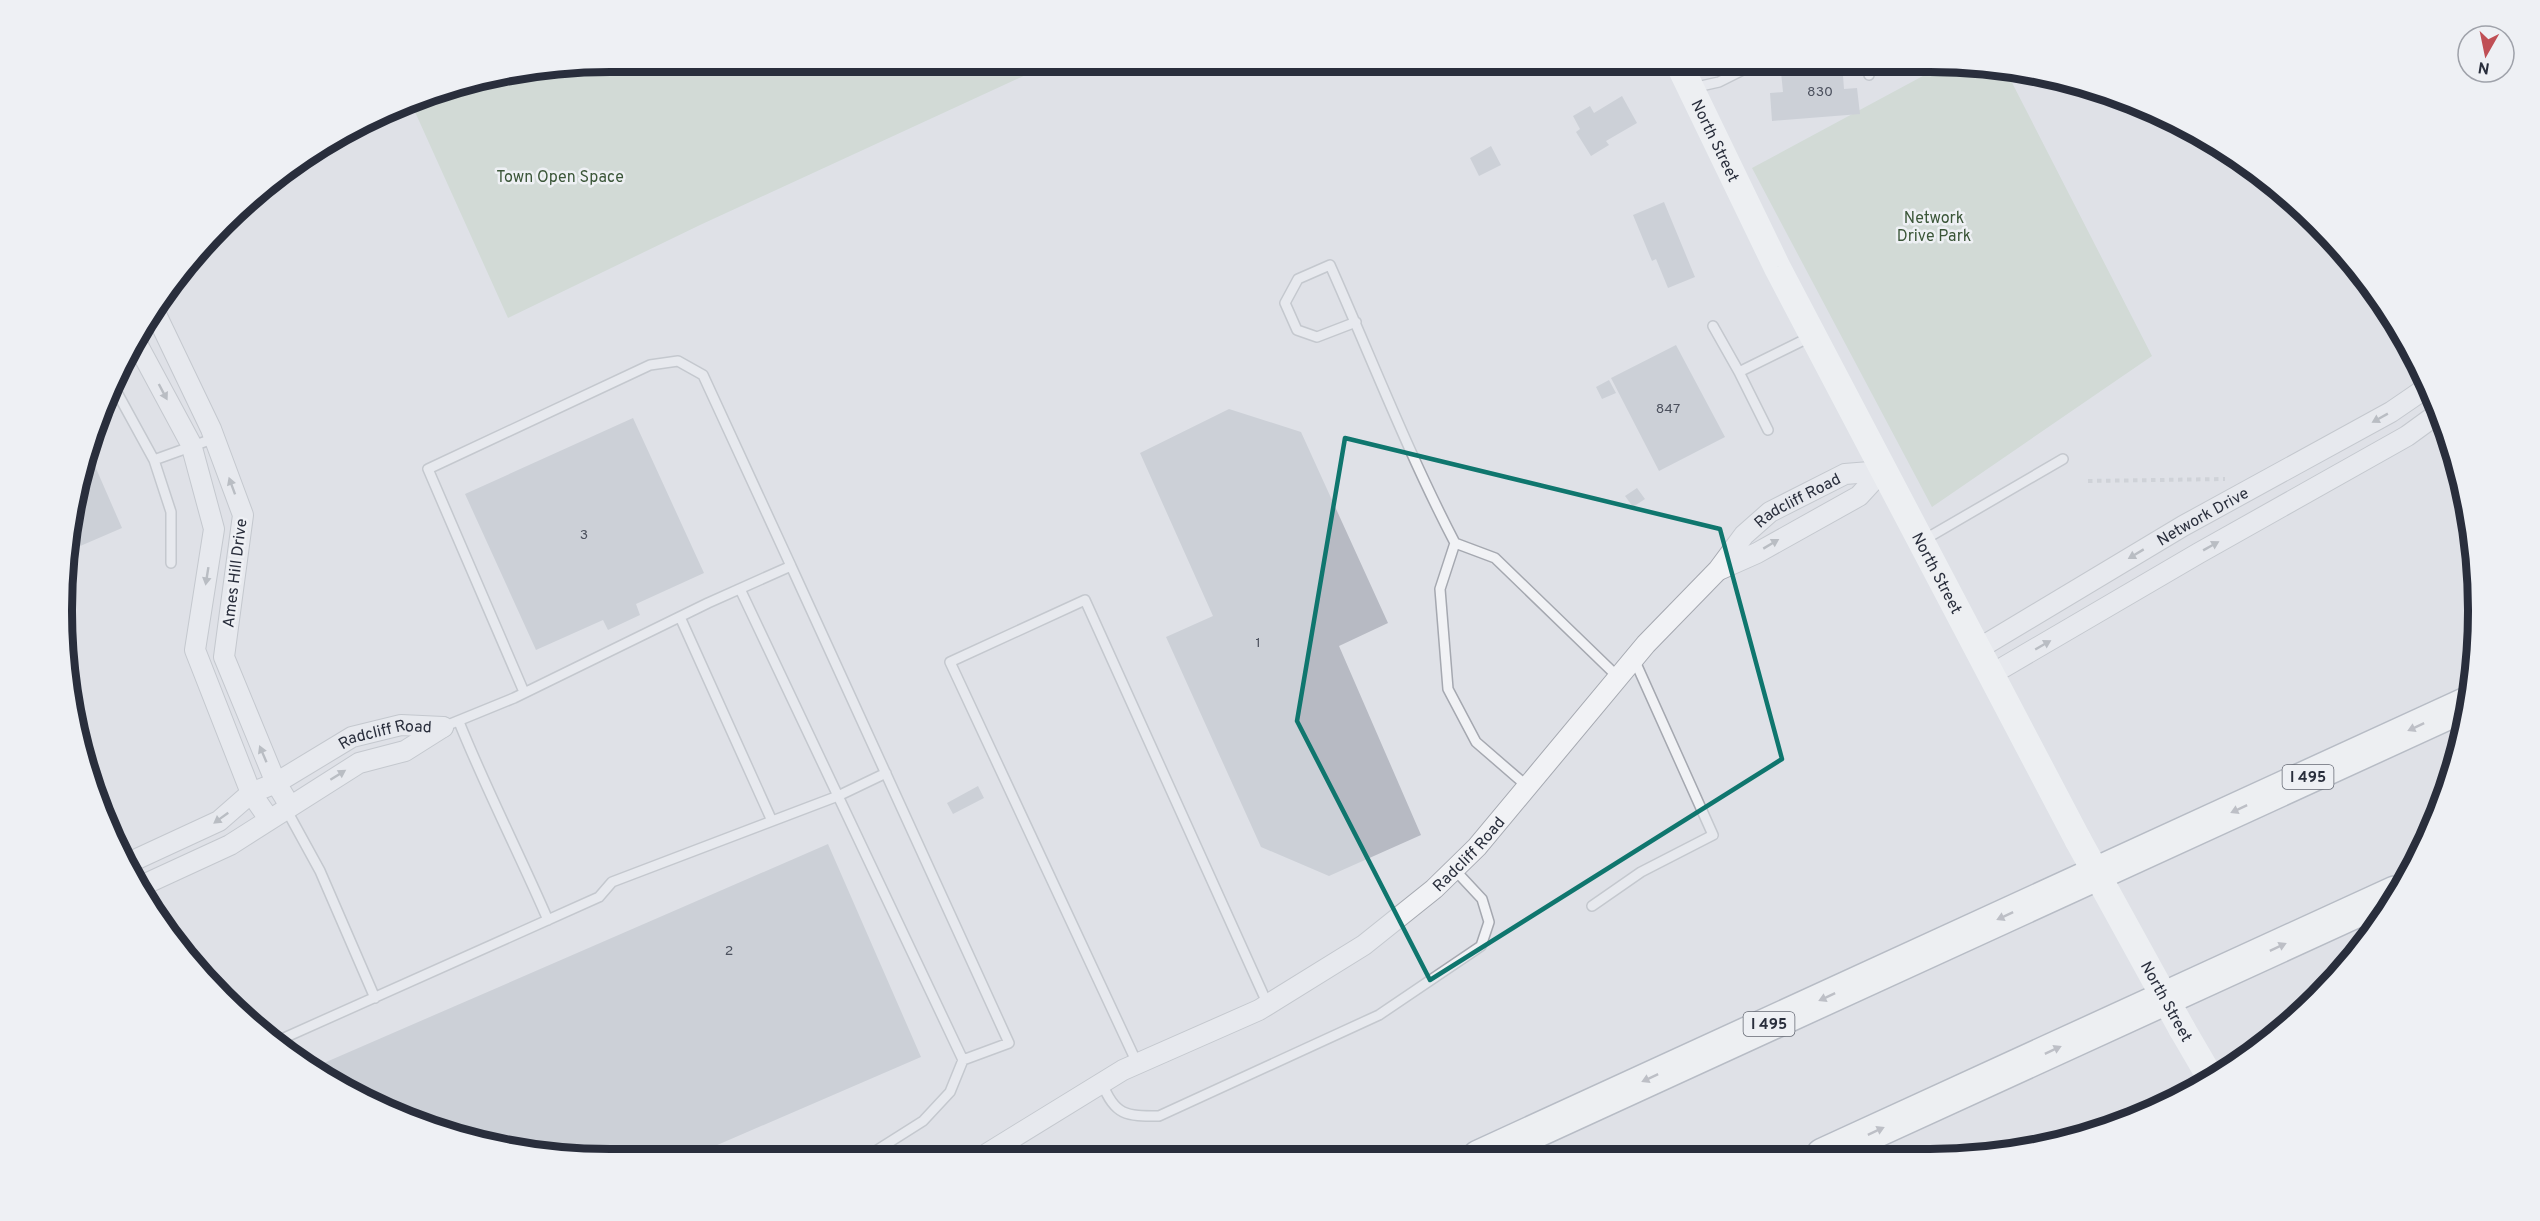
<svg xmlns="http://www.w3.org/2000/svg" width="2540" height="1221" font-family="Overpass,sans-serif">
  <rect width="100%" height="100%" fill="#dfe1e7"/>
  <path fill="#c3d0c1" d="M611,62H1054L700,225L508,318L411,103L434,91Z
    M1947,63L2005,69L2152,356L1932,507L1752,168Z"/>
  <path fill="#b7bac3" d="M1780,62H1842L1844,89L1857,88L1860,114L1772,121L1770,93L1783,92Z
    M1622,96L1637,123L1606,141L1609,145L1591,156L1576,132L1580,129L1573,116L1590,106L1594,113Z
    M1491,146L1501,165L1479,176L1470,158Z
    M1664,202L1695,277L1668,288L1656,259L1652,261L1633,215Z
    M1676,345L1725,437L1659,471L1611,378Z
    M1609,380L1616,393L1602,399L1596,387Z
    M1229,409L1301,432L1388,623L1339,646L1421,835L1329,876L1261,847L1166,637L1213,616L1140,453Z
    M633,418L704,573L636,604L640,615L608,630L603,620L536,650L465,494Z
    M88,450L122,528L71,550L72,503Z
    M1637,488L1645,499L1633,507L1625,496Z
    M978,786L984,798L953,814L947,803Z
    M828,844L921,1057L685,1159H610L503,1149L400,1118L310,1069Z"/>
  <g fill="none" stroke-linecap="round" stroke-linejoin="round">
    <defs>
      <path id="lane" d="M1868,62L1869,75
        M1692,88L1719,82L1759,62
        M1356,322L1317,337L1297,330L1285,303L1298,279L1330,265C1371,357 1408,453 1455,543L1440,589L1448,689L1476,742L1528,787
        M1713,326L1739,372
        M114,387L154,460L215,438
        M1768,430L1739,372L1810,337
        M154,460L171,512V563
        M1922,541L2063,459
        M1455,543L1495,558L1619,678
        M791,566L1009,1043L963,1060L950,1092L923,1121L863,1159
        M740,589L963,1060
        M680,617L772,821
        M459,722C486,789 519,853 548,920
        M443,727L514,698L708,603L791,566L703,375L678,361L650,365L428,469L524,692
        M286,809L320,871L375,998
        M1592,906L1641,872L1713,835L1634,659
        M275,1042L599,897L612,882L838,796L886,773
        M1137,1063L950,662L1085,600L1268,1005
        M1102,1083C1115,1116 1126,1116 1159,1116L1379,1015L1481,946L1489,922L1482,899L1454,869"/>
      <g id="street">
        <path d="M153,308L211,429L243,515L224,657L276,783L290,806"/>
        <path d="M135,340L191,444L214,529L195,650L251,793L269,819"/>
        <path d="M1721,569L1757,553L1859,496L1882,471"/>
        <path id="s1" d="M1978,649L2183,526L2391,412L2429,386"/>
        <path d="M1992,674L2199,553L2407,436L2440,412"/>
        <path id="s2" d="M126,864L219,821L251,793L276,783L352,737L401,725L443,727"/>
        <path d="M141,886L230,845L359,763L405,751L443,727"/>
        <path id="s3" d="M980,1158L1123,1070L1259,1010L1364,945L1434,889L1477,847L1646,644L1718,570L1744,535L1770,512L1845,474L1882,471"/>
      </g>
      <path id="highway" d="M1823,1155L2395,893
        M1479,1157L2469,703"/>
    </defs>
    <use href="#lane" stroke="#a5a8b0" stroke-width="12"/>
    <use href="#street" stroke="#a5a8b0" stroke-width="22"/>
    <use href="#highway" stroke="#888e9c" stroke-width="36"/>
    <path stroke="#bdbfc5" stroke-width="4" stroke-dasharray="4.5 4.5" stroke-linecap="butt" d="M2088,481L2225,479"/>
    <use href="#lane" stroke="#f1f2f5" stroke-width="9"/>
    <use href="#street" stroke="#f1f2f5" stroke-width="20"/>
    <g stroke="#fff" stroke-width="27">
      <path id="s4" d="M1678,62L1777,267L2078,840"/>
      <path d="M2182,1029L2210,1077"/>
    </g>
    <use href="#highway" stroke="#fff" stroke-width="33"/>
    <path stroke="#fff" stroke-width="27" d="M2078,840L2182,1029"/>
  </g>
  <defs><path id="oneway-solid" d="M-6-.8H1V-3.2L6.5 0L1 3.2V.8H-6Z" transform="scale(1.5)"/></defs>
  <g fill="#8d9098">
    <use href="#oneway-solid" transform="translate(163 392) rotate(62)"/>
    <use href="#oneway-solid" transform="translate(2380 418) rotate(151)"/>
    <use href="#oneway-solid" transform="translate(232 486) rotate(-110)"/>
    <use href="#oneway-solid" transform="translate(1771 544) rotate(-31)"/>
    <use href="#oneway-solid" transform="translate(2211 546) rotate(-29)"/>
    <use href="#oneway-solid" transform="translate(2136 554) rotate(149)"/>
    <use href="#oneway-solid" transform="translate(207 576) rotate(99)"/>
    <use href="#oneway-solid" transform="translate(2043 645) rotate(-30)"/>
    <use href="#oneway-solid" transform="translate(263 754) rotate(-113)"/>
    <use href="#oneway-solid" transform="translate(338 775) rotate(-32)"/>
    <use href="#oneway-solid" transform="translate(221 818) rotate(144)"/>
  </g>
  <g fill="#94969e">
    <use href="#oneway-solid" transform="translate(2416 727) rotate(155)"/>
    <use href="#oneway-solid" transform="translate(2239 809) rotate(155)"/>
    <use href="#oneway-solid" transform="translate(2005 916) rotate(155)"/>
    <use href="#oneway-solid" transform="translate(2278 947) rotate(-25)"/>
    <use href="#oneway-solid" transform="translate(1827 997) rotate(155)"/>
    <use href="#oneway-solid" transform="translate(2053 1050) rotate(-25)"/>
    <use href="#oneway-solid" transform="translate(1650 1078) rotate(155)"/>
    <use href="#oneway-solid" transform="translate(1876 1131) rotate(-25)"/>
  </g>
  <path d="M0 0H2540V1221H0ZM1345,438L1720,529L1782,759L1430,980L1297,721Z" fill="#dfe1e7" fill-opacity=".55" fill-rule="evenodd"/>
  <path fill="none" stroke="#0f766e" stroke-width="4.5" stroke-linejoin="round" d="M1345,438L1720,529L1782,759L1430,980L1297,721Z"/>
  <g text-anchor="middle" stroke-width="5" stroke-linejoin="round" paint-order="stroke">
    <g font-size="14" fill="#4c515e">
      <text x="1820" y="96">830</text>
      <text x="1668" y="413">847</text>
      <text x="584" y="539">3</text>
      <text x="1258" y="647">1</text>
      <text x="729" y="955">2</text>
    </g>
    <g fill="#eef0f4" stroke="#646873" stroke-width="1.5">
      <rect x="2282.5" y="765" width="51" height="24" rx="4.5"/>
      <rect x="1743.5" y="1012" width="51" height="24" rx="4.5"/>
    </g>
    <g font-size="15" font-weight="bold" fill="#292e3c">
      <text x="2308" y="782">I 495</text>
      <text x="1769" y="1029">I 495</text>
    </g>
    <g font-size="16" fill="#292e3c" stroke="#eef0f4">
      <text dy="6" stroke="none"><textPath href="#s4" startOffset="87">North Street</textPath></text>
      <text dy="6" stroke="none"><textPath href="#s3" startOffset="1065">Radcliff Road</textPath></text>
      <text dy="6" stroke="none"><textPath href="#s1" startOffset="261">Network Drive</textPath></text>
      <text transform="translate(234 573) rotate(-83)" y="6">Ames Hill Drive</text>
      <text dy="6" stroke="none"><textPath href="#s4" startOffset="573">North Street</textPath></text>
      <text dy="6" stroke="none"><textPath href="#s2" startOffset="294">Radcliff Road</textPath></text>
      <text dy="6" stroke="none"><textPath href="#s3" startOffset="579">Radcliff Road</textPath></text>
      <text transform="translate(2167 1001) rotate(61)" y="6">North Street</text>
    </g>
    <g font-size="16" fill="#3b5638" stroke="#eef0f4">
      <text x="560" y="182">Town Open Space</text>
      <text x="1934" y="223">Network<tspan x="1934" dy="18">Drive Park</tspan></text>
    </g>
  </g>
  <path d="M0 0H2540V1221H0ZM610 72H1930A538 538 0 0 1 2468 610V611A538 538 0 0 1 1930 1149H610A538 538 0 0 1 72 611V610A538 538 0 0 1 610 72Z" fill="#eef0f4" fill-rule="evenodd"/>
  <path fill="none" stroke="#292e3c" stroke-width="8" d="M610 72H1930A538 538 0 0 1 2468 610V611A538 538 0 0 1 1930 1149H610A538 538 0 0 1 72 611V610A538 538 0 0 1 610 72Z"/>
  <g transform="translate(2486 54) rotate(189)"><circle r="28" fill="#eef0f4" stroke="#9fa2aa" stroke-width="1.5"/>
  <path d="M0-4.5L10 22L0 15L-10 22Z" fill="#c04f55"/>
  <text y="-9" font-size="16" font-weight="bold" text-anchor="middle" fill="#292e3c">N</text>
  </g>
</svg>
